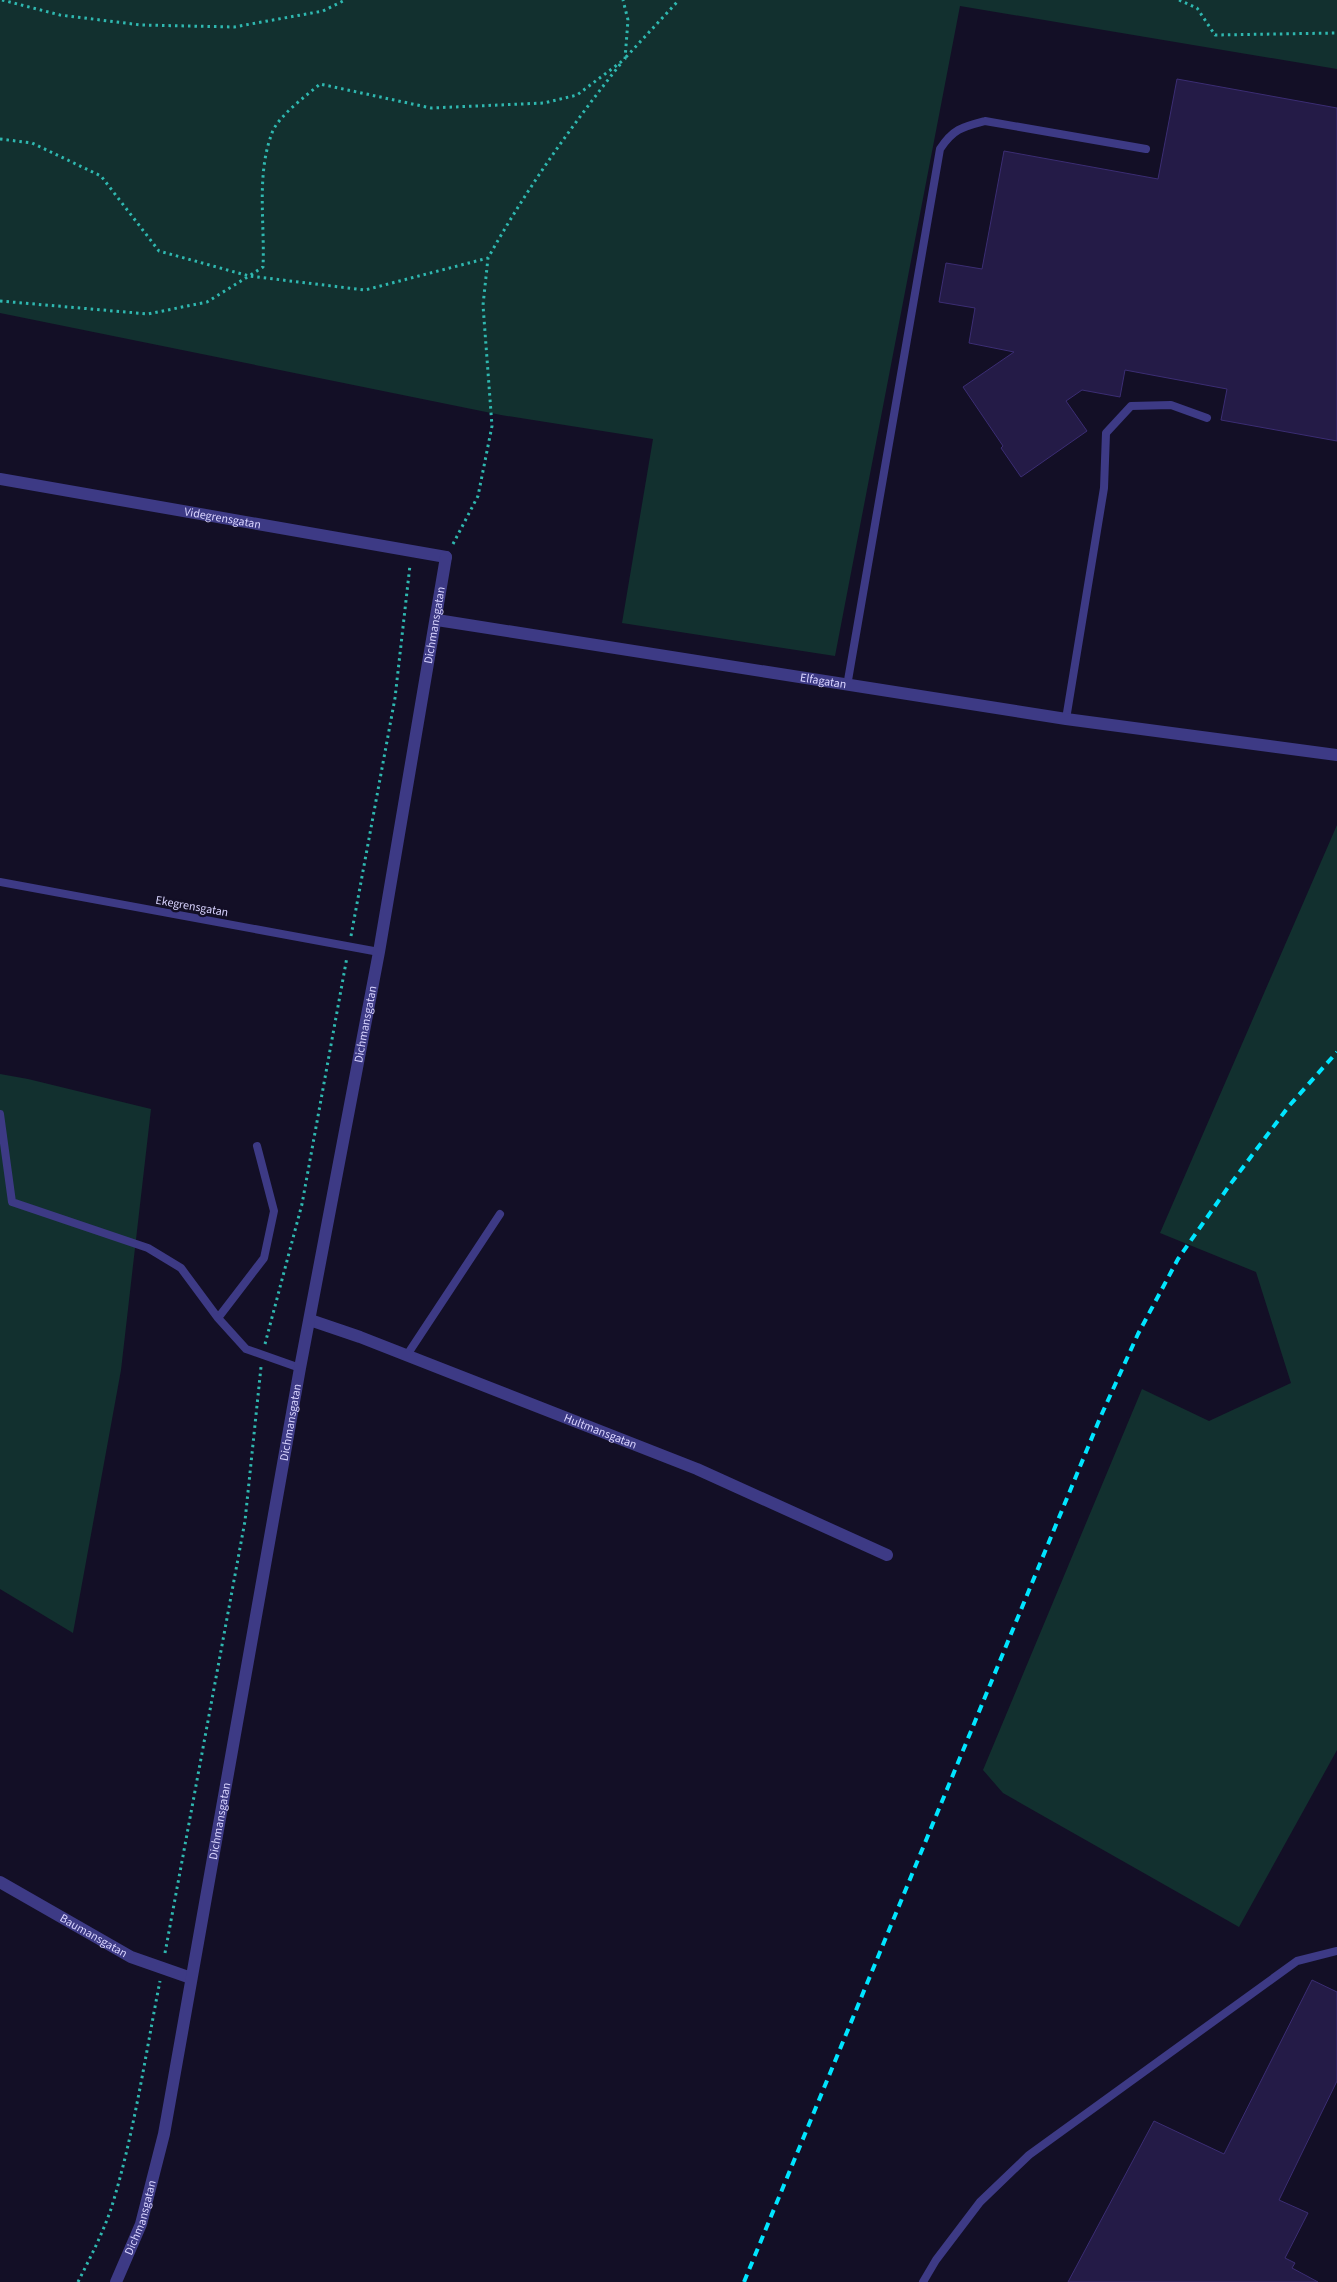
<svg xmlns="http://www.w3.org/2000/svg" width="1337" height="2282" font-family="'Source Sans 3',sans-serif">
  <rect width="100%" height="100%" fill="#130f26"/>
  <path fill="#12302f" d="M0,0H1337V69L960,6L835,656L622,623L653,439L501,415L0,313Z
    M1337,825V1750L1239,1927L1003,1793L983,1770L1142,1389L1209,1421L1291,1383L1256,1272L1160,1233Z
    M0,1074L28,1079L151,1109L121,1370L73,1633L0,1589Z"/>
  <path fill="#241b47" stroke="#3b2d73" d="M1177,79L1337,108V441L1221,420L1227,389L1125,370L1120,397L1082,390L1066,401L1087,431L1021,477L1001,448L1003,446L963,387L1014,352L969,343L975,308L939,302L946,263L982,269L1004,151L1158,179Z
    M1312,1980L1337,1992V2081L1279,2200L1308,2213L1285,2258L1295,2263L1292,2268L1318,2282H1068L1154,2121L1224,2154Z"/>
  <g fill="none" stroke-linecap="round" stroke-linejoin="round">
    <path stroke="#2fb8b0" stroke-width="3" stroke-dasharray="2.5 4" stroke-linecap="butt" d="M2,0L60,15L141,25L234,27L323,11L345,0
      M1179,0L1197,8L1215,35L1337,33
      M626,57L679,0
      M0,139L32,143L101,176L159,251L249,276L263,267C265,223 256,175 272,133C278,116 306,96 320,84L431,108L544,103L577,95L625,59L628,20L623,0
      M0,301L148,314L207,302L249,276L365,290L488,258C527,188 572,125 622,62
      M453,544L478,496L492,426L483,305L488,258
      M351,936L395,698L410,565
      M265,1344L302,1204L347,957
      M165,1953L245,1521L261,1367
      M78,2282C90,2258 102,2235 111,2209C134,2135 145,2057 160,1981"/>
    <path stroke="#3d3a85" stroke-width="8" d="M847,686L940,149C953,129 962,127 985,121L1146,149
      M1066,719L1104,488L1106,433L1131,406L1171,405L1207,418
      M0,882L379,952
      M0,1114L12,1202L148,1248L181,1268L218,1318L246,1349L300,1368
      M218,1318L264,1258L274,1211L257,1146
      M407,1355L500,1214
      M923,2282L936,2260L980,2202L1029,2155L1297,1961L1337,1951"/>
    <g stroke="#3d3a85" stroke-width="12">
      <path id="s1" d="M0,479L446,557"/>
      <path id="s2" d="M437,620L1066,719L1337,755"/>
      <path id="s3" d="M310,1320L360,1337L697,1469L887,1555"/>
      <path id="s4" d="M0,1882L131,1957L191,1978"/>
    </g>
    <path stroke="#3d3a85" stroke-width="12" id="s5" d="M116,2282L141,2224L164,2134L300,1368L379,952L446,557"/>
    <path stroke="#00e5ff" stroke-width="4" stroke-dasharray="8 6" stroke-linecap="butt" d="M744,2282L1100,1418L1138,1334L1178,1259L1229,1186L1289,1106L1337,1052"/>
  </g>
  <g text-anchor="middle" stroke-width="5" stroke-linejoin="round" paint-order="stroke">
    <g font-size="12" fill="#d9d4ff" stroke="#130f26">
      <text dy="4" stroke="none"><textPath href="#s1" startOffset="226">Videgrensgatan</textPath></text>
      <text dy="4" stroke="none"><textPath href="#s5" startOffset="1689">Dichmansgatan</textPath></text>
      <text dy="4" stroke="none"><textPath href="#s2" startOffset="391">Elfagatan</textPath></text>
      <text transform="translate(192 906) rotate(10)" y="4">Ekegrensgatan</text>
      <text dy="4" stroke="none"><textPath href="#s5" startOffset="1284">Dichmansgatan</textPath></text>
      <text dy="4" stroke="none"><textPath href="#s5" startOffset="879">Dichmansgatan</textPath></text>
      <text dy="4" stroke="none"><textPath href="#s3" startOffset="311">Hultmansgatan</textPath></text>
      <text dy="4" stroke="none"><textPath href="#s5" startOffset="474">Dichmansgatan</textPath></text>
      <text dy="4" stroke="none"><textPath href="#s4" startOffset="108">Baumansgatan</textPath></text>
      <text dy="4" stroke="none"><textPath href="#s5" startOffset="69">Dichmansgatan</textPath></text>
    </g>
  </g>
</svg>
